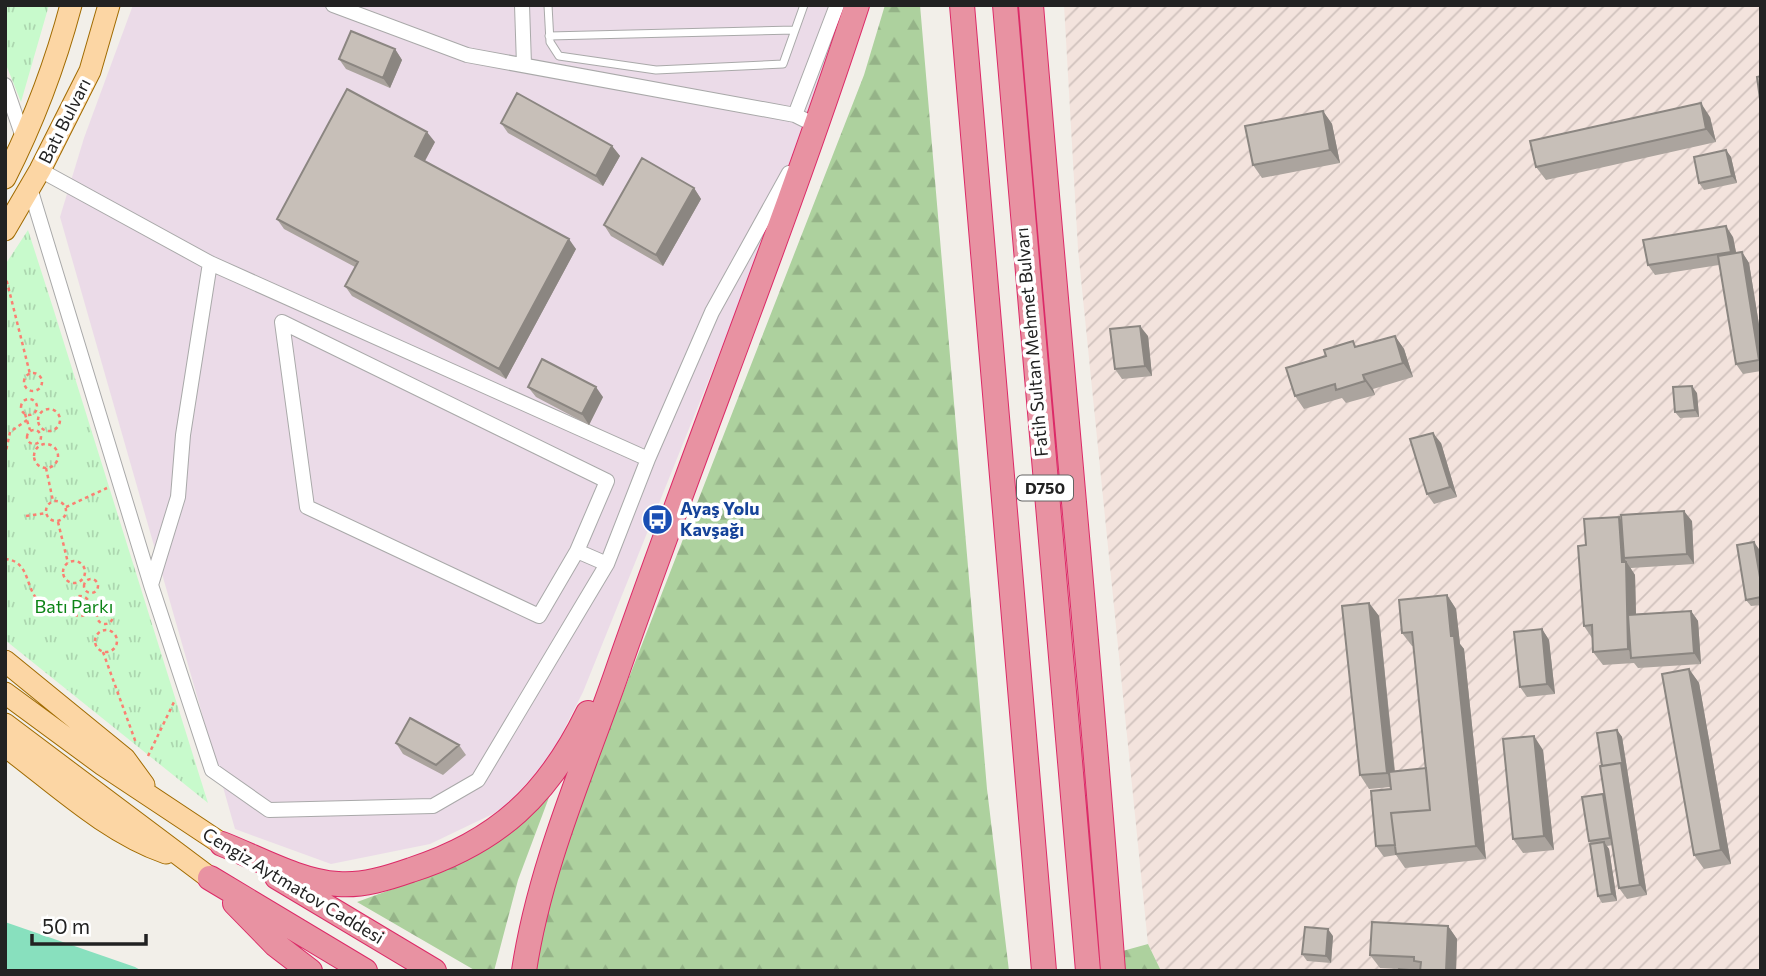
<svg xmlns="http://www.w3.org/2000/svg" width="1766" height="976" font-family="Commissioner,sans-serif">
  <defs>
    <pattern id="military-furrows" width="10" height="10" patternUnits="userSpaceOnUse" patternTransform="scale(1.75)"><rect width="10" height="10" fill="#f3e3dd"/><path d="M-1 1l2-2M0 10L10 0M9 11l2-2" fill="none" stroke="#d0c2bd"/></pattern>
    <pattern id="forest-firs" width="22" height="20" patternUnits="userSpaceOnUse" patternTransform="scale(1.75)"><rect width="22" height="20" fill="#add19e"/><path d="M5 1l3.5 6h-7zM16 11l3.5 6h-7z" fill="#95b388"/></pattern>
    <pattern id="park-tufts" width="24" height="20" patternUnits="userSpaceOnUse" patternTransform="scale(1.75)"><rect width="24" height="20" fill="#c8facc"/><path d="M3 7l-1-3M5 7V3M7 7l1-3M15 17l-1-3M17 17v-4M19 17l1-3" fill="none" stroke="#acd6af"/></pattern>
  </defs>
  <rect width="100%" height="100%" fill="#f2efe9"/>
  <path fill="#ebdbe8" d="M133,5H848L767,235L583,692L549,759L503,809L430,844L331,864L235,829L60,217L84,138Z"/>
  <path fill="url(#military-furrows)" d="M1064,5H1761V971H1161L1148,944L1078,249Z"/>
  <path fill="url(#forest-firs)" d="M885,5H920L987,789L1009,971H534L561,852L864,75Z
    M551,792L518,880L494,971H476L357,902L431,875Z
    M1148,944L1161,971H1121L1119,952Z"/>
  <path fill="url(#park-tufts)" d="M5,5H49L21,102L5,62Z
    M28,230L54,311L208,803L5,640V265Z"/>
  <path fill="#88e0be" d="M5,922L135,967L142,971H5Z"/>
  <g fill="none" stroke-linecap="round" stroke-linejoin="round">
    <defs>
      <path id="lane" d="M548,5L550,42L559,56L656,70L783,64L804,5
        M549,36L795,30"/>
      <path id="street" d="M333,5L467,55L795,115L817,126
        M522,5L524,65
        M5,85L24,140
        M795,115L837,5
        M40,170L210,263L648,459
        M30,188L151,585
        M210,263L183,435L178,497L151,585L212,770L269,810L433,806L478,780L607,564L648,459L712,312L789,173
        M282,322L607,481L577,551L539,616L307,507Z
        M577,551L607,564"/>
      <path id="primary" d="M5,178C33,123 55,65 71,5
        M5,230L40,170L90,71L109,5
        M5,661L125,759L144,785
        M5,693L103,765L222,844
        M5,724L210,878
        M5,746C56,784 106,832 166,853"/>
      <path id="highway" d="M962,5L1044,971
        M1005,5L1088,971
        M1031,5C1057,327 1089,649 1113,971
        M222,844C258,858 300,882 338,884C363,886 388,878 411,870C498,842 548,795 588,713
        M277,877L434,971
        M210,878L365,971
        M235,903L276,945L310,971
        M524,971C539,870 581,774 615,678C693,453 783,232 857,5"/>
    </defs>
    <use href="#lane" stroke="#a9a9a9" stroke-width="9"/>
    <use href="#street" stroke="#a9a9a9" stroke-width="16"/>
    <use href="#primary" stroke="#a06b00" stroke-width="23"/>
    <use href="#highway" stroke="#dc2a67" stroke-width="26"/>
    <path stroke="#fa8072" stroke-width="2.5" stroke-dasharray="3.5 3.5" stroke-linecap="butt" d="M5,274L30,374
      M24 382a9 9 0 1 1 18 0a9 9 0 1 1-18 0Z
      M21 407a8 8 0 1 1 16 0a8 8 0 1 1-16 0Z
      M38 420a11 11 0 1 1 22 0a11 11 0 1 1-22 0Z
      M25,414L30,430
      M27 437a7 7 0 1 1 14 0a7 7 0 1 1-14 0Z
      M34 456a12 12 0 1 1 24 0a12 12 0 1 1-24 0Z
      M5,456L10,432L27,420
      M46,468L53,501
      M46 511a10 10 0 1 1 20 0a10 10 0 1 1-20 0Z
      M66,507L107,488
      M26,516L46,513
      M58,522L68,563
      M5,559C41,562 14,613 71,609
      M63 572a11 11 0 1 1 22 0a11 11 0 1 1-22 0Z
      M84 586a7 7 0 1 1 14 0a7 7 0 1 1-14 0Z
      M70 606a10 10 0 1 1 20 0a10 10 0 1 1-20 0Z
      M97 616a8 8 0 1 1 16 0a8 8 0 1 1-16 0Z
      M95 641a11 11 0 1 1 22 0a11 11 0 1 1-22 0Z
      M103,652L136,743
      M148,756L174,702"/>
    <use href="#lane" stroke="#fff" stroke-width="7"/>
    <use href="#street" stroke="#fff" stroke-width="14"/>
    <use href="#primary" stroke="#fcd6a4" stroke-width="21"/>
    <use href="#highway" stroke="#e892a2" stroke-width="24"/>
  </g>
  <path fill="#aba49e" d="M395,49L402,60L390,88L346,69L339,59Z
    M1323,111L1332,124L1340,163L1262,178L1253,165Z
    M1710,117L1716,142L1546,180L1536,167Z
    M501,123L612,146L620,156L603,186L508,133Z
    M435,142L425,161L576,249L506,379L352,296L345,286L355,267L284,229L277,219Z
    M1726,150L1731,157L1737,183L1704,190L1699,183Z
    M694,188L701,199L663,266L611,236L604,225Z
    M1733,237L1736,253L1742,252L1749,263L1761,337V371L1743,374L1736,364L1719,265L1655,275L1648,265Z
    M1148,336L1152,376L1122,379L1115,369Z
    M1395,336L1404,349L1413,377L1373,389L1375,395L1346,403L1342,398L1304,409L1295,396L1357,347Z
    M528,387L603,397L589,425L536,397Z
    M1697,393L1699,417L1680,418L1675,412Z
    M1441,443L1457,497L1434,504L1427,494Z
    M1621,520L1692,521L1694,564L1631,568V569L1635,575L1636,614L1691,611L1698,621L1701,664L1638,668L1634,663L1603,665L1593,652L1592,638L1584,626L1586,545Z
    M1759,549L1761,560V605L1751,606L1746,600Z
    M1447,595L1456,609L1460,644L1464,649L1486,859L1405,868L1396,855L1384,857L1376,846L1390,787L1369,789L1360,775L1369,603L1379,616L1395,771L1426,768L1413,646H1412L1402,633Z
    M1542,629L1549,640L1555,694L1527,697L1520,687Z
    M1689,669L1699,683L1731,864L1704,869L1694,855Z
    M1617,730L1622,737L1647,895L1627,899L1619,888L1613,845L1607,846L1609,849L1617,901L1602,903L1598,896L1591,844L1589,841L1603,794L1605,796L1602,766Z
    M396,743L459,745L466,755L443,775L403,754Z
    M1543,750L1554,850L1523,853L1513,839Z
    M1448,926L1457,939L1456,971H1399V969L1380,968L1370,955Z
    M1333,936L1331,963L1307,961L1302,954Z"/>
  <path fill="#8b8681" d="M395,49L402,60L390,88L383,78Z
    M1701,103L1710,117L1716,142L1706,129Z
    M1323,111L1332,124L1340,163L1330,150Z
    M427,132L435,142L422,166L415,156Z
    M612,146L620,156L603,186L596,176Z
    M1726,150L1731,157L1737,183L1732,176Z
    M694,188L701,199L663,266L656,255Z
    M1726,226L1733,237L1738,262L1731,252Z
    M569,239L576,249L506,379L499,369Z
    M1742,252L1749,263L1761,337V363L1759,360Z
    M1140,326L1148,336L1152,376L1145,366Z
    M1395,336L1404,349L1413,377L1403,363Z
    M1363,375L1373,389L1375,395L1365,381Z
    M1692,386L1697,393L1699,417L1695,410Z
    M596,387L603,397L589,425L582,414Z
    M1433,433L1441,443L1457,497L1450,487Z
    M1684,511L1692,521L1694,564L1687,554Z
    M1619,517L1628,530L1624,558L1635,575L1637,657H1634L1628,649Z
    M1754,542L1759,549L1761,560V583Z
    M1447,595L1456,609L1460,644L1464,649L1486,859L1476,846Z
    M1369,603L1379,616L1396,786L1387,773Z
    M1691,611L1698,621L1701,664L1694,653Z
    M1542,629L1549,640L1555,694L1547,684Z
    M1689,669L1699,683L1731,864L1721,850Z
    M1617,730L1622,737L1647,895L1640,885L1621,763Z
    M1534,736L1543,750L1554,850L1544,836Z
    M1604,842L1609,849L1617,901L1612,894Z
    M1448,926L1457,939L1456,971H1446Z
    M1328,929L1333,936L1331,963L1326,956Z"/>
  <path fill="#c7bfb8" stroke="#8b8681" stroke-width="2" d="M351,31L395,49L383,78L339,59Z
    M1761,76V99H1760L1757,77Z
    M347,89L427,132L415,156L569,239L499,369L345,286L358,262L277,219Z
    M517,93L612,146L596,176L501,123Z
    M1701,103L1706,129L1536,167L1530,141Z
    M1323,111L1330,150L1253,165L1245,126Z
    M1726,150L1732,176L1699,183L1694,157Z
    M642,158L694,188L656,255L604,225Z
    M1726,226L1731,252L1648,265L1643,240Z
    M1742,252L1759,360L1736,364L1718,256Z
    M1140,326L1145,366L1115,369L1110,329Z
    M1395,336L1403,363L1363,375L1365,381L1336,390L1335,384L1295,396L1286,368L1326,356L1324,350L1353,341L1355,347Z
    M542,359L596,387L582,414L528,387Z
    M1692,386L1695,410L1675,412L1673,387Z
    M1433,433L1450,487L1427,494L1410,439Z
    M1684,511L1687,554L1624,558L1621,515Z
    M1619,517L1622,562H1626L1628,649L1593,652L1592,625L1584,626L1578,546L1586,545L1584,519Z
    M1754,542L1761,583V597L1746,600L1737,545Z
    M1447,595L1451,636H1454L1476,846L1396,854L1391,813L1430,810L1412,632L1402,633L1399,600Z
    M1369,603L1387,773L1360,775L1342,606Z
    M1691,611L1694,653L1631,658L1628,615Z
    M1542,629L1547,684L1520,687L1514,632Z
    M1689,669L1721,850L1694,855L1662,674Z
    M410,718L459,745L436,765L396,743Z
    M1617,730L1623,766L1621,763L1602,766L1597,733Z
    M1534,736L1544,836L1513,839L1503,739Z
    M1621,763L1640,885L1619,888L1600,766Z
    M1426,768L1430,810L1391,813L1395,845L1376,846L1371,791L1391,789L1389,772Z
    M1603,794L1610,838L1589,841L1582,797Z
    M1604,842L1612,894L1598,896L1590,844Z
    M1372,922L1448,926L1446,971H1399V969L1420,971L1421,962L1414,961V957L1370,955Z
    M1305,927L1328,929L1326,956L1302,954Z"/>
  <defs>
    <symbol id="bus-disc" viewBox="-11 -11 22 22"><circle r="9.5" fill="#1a4fb4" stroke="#fff"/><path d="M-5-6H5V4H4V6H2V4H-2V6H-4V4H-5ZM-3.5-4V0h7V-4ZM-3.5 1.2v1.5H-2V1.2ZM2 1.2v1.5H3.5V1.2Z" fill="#fff"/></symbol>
  </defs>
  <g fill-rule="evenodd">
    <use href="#bus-disc" x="640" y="502" width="35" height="35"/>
  </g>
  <g text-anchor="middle" stroke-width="7" stroke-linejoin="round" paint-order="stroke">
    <rect fill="#fff" stroke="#646464" stroke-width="2" x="1017" y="475.5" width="56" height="25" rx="5"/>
    <g font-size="16" font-weight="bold" fill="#222">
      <text x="1045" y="494">D750</text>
    </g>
    <g font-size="18" fill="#222" stroke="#fff">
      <text transform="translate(65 121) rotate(-63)" y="6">Batı Bulvarı</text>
      <text transform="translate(1032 342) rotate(-95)" y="6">Fatih Sultan Mehmet Bulvarı</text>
      <text transform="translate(293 886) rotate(31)" y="6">Cengiz Aytmatov Caddesi</text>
    </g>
    <g font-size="18" font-weight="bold" fill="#164399" stroke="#fff" text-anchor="start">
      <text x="680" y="515">Ayaş Yolu<tspan x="680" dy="21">Kavşağı</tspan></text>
    </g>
    <g font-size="18" fill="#0c8416" stroke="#fff">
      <text x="74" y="613">Batı Parkı</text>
    </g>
  </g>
  <rect width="1766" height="976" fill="none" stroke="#222222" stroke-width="14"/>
  <path d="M32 934v10h114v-10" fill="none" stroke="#222222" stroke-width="3.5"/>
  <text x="42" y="934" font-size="21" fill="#222222" stroke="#ffffff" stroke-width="5" paint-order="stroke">50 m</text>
</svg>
